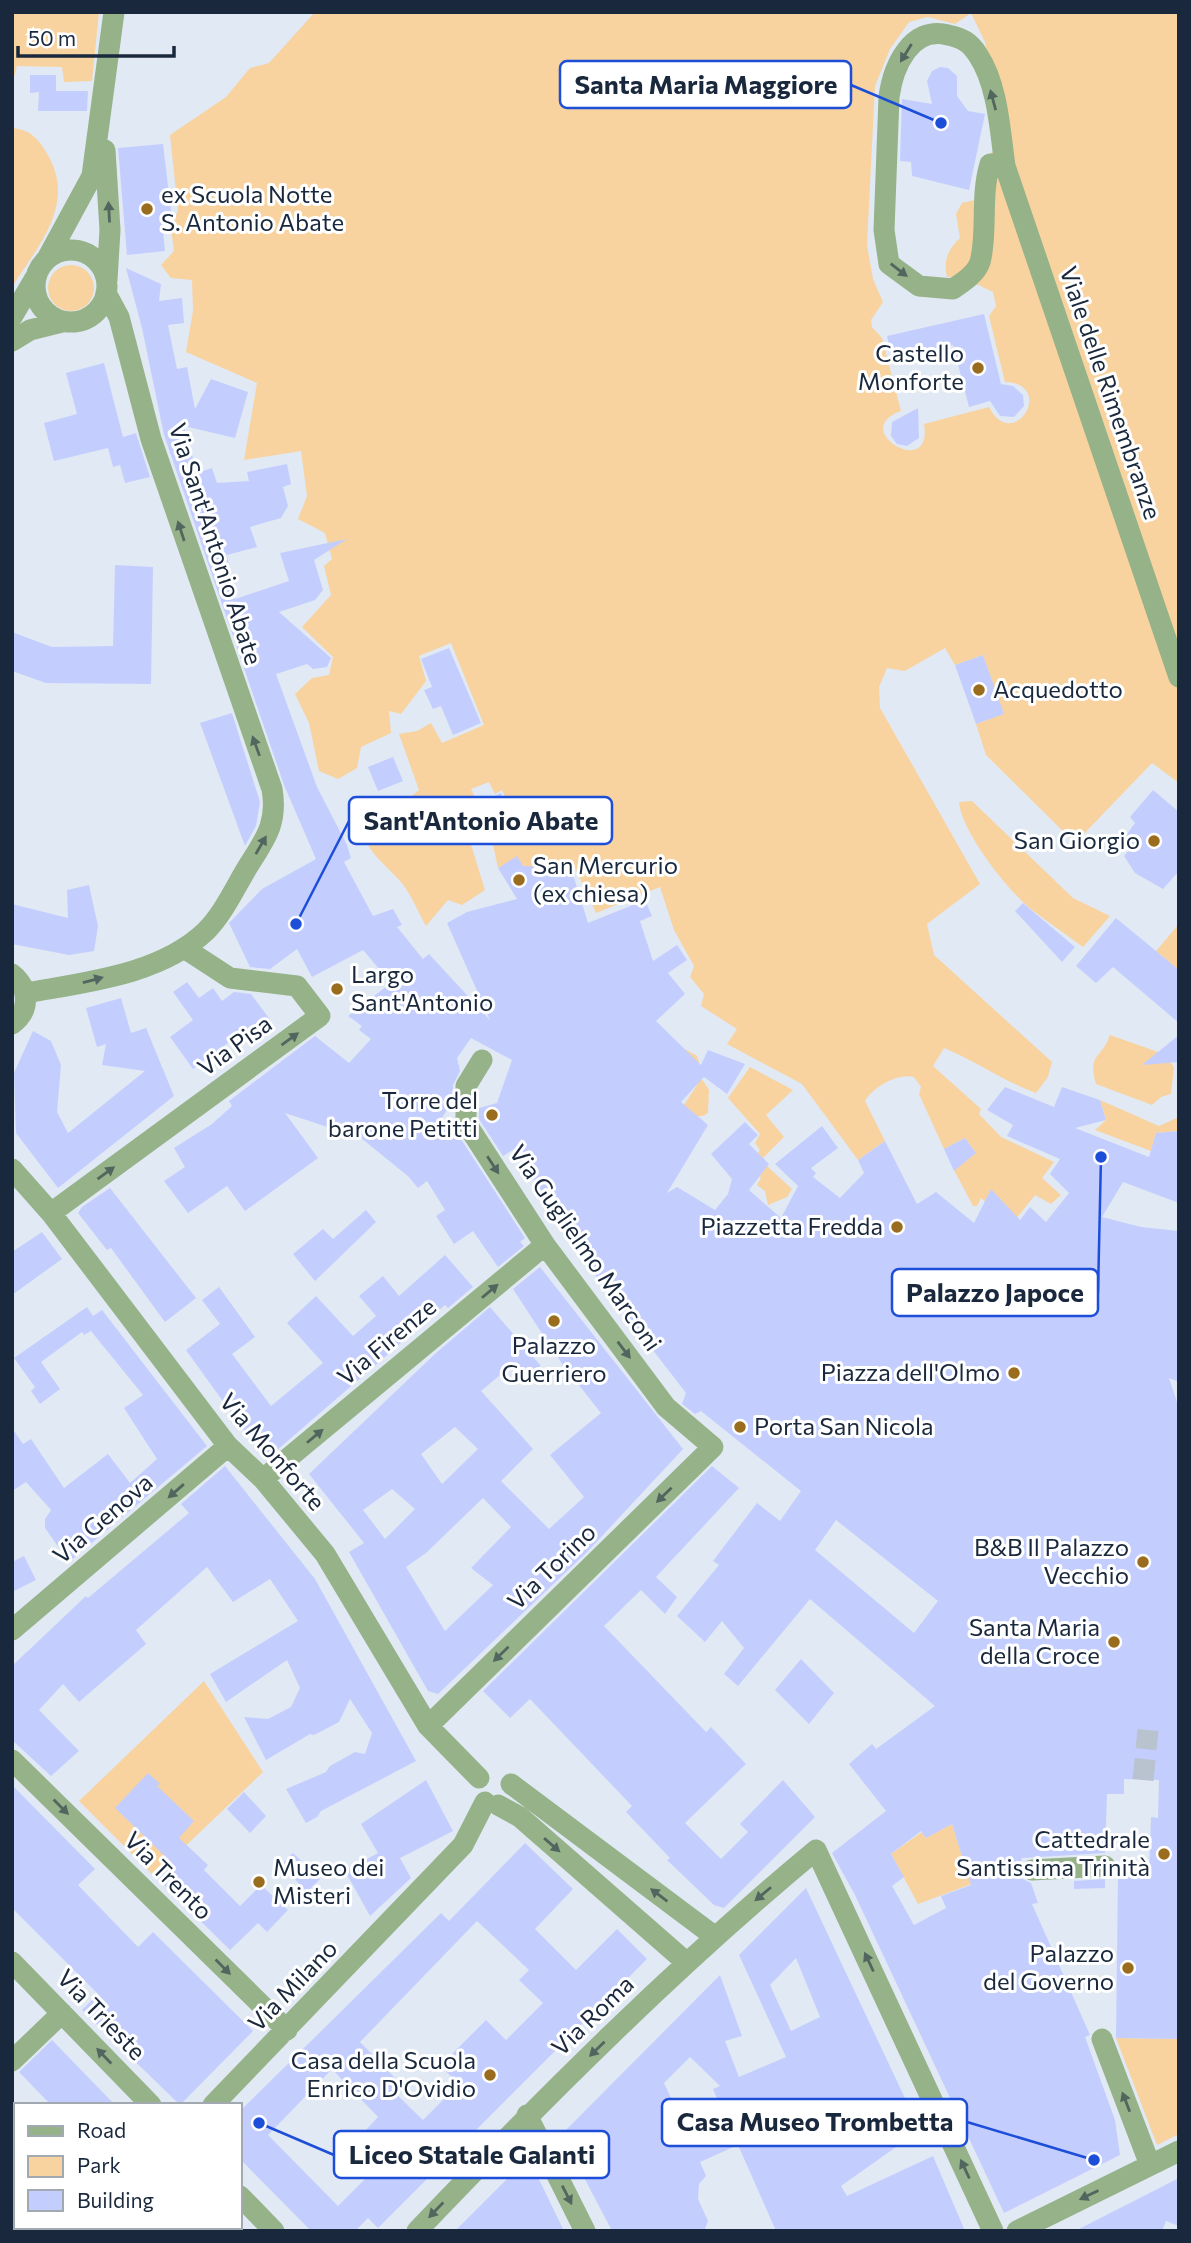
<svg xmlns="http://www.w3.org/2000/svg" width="1191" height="2243" font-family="Commissioner,sans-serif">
  <rect width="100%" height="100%" fill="#e1e9f4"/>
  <path fill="#f8d39f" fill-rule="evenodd" d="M12,12H99L92,81L64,82L62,67L17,66L12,84Z
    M315,12H1179V783L1152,763L1075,843L986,755L976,724L1003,714L983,655L955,665L945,648L905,671L887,668L879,687L880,708L980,884L927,924L934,955L1052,1062L1048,1077L1036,1093C1003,1081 976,1061 944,1048L933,1066L981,1109L979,1114L1001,1137L1054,1162L1042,1178L1061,1195L1051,1204L1035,1195L1012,1224L981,1198L977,1206H973L954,1170L975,1153L965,1138L944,1149L919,1094L921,1087L914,1077C898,1073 873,1087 865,1101L885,1141L858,1160L802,1084L727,1044L737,1029L701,1006L704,994L690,977L694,966L674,930L660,887L596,913L574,865L550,864L555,884L540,892L517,857L498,868L492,840L519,828L502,790L495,794L489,782L471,789L479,806L460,809L485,890L462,905L448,900L426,926C418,912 411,894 401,882C374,853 357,846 362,802L398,807L419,790L399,734L417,731L431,723L442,743L484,725L451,643L419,656L426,681L401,714L389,711L391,733L361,747L357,768L338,779L319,771L309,723L295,694L312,678L329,675L333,657L302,627L331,595L324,566L332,559L325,533L298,519L307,496L301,451L244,460L257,383L186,352L193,311L192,280L171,278L161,265L174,251L171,229L178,210L170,135L226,97L250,68L269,63ZM971,13L985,42L1008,154L992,152L984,158L975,200L962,203L956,214L960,238C948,249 943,261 947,277H962L993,292L996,306L989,316L1005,382C1057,384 1013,454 989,407L924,424C934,481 847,430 901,411L882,338L872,327L871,320L883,302L873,279L867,245L875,86L890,49L909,22L928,17L955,24Z
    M12,128C29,129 38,138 46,152C78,203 39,244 12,287Z
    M48 288a23 23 0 1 1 46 0a23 23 0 1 1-46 0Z
    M972,801L1073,898L1110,916L1083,947C1066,934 1047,922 1031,909C1007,890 961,831 959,802Z
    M1179,924V970L1156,951Z
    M1110,1035L1158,1052L1159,1063L1170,1062L1174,1067L1171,1094L1161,1097L1152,1105L1096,1084C1087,1053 1102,1059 1110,1035Z
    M685,1049L697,1056L699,1062L694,1067L709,1090L708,1113C697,1121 692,1113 684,1105L697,1085L678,1072Z
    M750,1067L793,1090L766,1115L784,1137L763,1158L769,1168L792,1189L787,1197L768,1205L765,1191L757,1185L761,1178L748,1166L760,1150L755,1143L760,1134L728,1098Z
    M1100,1100L1159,1126L1177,1118V1131L1156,1133L1151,1151L1095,1130L1106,1120Z
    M204,1681L263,1772L154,1876L79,1801Z
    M952,1824L969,1878L974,1883L918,1904L891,1854L922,1832L926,1838Z
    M1116,2038L1179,2039V2134L1157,2145Z"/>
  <path fill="#c4cefe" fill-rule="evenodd" d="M940,67L948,68L957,76V96L968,111L985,114L969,190L912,176L911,162L900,161L902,99L932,104L927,81L932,71Z
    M30,75H56V91H88L87,111H38L39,92L30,93Z
    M163,144L172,220L162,221L165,251L127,255L118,148Z
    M126,268L161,284L159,301L182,298L184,323L168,325L177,369L187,367L195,409L211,379L248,392L235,438L184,426L197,473L212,468L217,483L249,481L247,472L287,464L291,484L283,487L288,506L281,518L250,527L257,547L227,555L235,599L289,581L280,553L347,539L314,560L323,590L315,600L279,612L331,658L327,667L313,669L307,664L276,674L317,787L347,845L351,858L344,862L373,916L393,909L402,925L397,927L423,959L429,954L490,1020L447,923L467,912L517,899L498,868L517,856L523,866L571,868L588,923L645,900L652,916L640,921L653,961L677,945L687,960L668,973L685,994L656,1021L701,1065L708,1050L745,1064L727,1094L704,1077L681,1102L708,1125L667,1193L677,1187L715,1210L728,1194L732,1179L711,1154L745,1122L758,1135L749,1144L769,1164L749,1190L781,1218L798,1186L775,1164L822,1126L838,1148L811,1168L816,1173L813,1177L840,1198L864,1173L858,1160L885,1141L917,1204L936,1192L974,1223L991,1189L1020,1220L1030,1207L1046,1222L1069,1193L1050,1174L1060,1159L1007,1136L1013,1125L987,1110L1005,1087L1054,1107L1062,1087L1100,1100L1106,1120L1075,1128L1149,1157L1156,1133L1179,1131V1203L1123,1182L1102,1217L1141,1227L1179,1231V1382L1169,1378L1179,1408V2039L1116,2038L1118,1874L1149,1875L1151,1817L1158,1818L1159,1780L1124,1779V1794H1107L1105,1853L1022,1858L1019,1870L1021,1878L1031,1883L1038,1903L1032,1904L1090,2035L1085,2037L1115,2120L1120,2155L1004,2213L855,1895L832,1853L886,1811L849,1764L872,1744L876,1749L935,1706L810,1599L738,1686L724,1674L744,1648L722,1621L705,1642L677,1616L719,1565L713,1561L757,1503L780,1521L801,1491L701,1411L695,1414L682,1404L686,1393L567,1239L570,1236L514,1149L503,1156L479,1119V1108L497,1103L512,1060L471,1038L457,1058L460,1071L453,1085V1100L434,1131L453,1121L455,1130L525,1238L520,1242L524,1246L498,1267L473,1231L454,1244L436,1216L445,1210L427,1181L418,1188L409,1177L361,1138L285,1113L318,1158L245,1211L227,1186L188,1213L164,1181L185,1167L174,1148L212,1124L232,1106L229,1101L315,1036L349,1063L371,1039L359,1030L362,1026L348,1016L391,983L363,950L312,977L297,949L270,969L250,967L229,923L262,889L316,859L284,785L164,435L142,328ZM836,1520L938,1601L914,1633L815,1550ZM952,1824L971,1885L941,1896L946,1908L914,1925L892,1886L904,1877L891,1854L921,1831L926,1838Z
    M984,314L1001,384L1013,386L1023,395L1024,406L1014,417L1000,416L990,401L969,407L953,345L892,359L887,336Z
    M104,363L123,437L136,433L150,477L125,483L120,465L113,467L108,448L54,461L44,423L77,414L66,373Z
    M918,408L919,438L907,446L897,444L891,436L892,422Z
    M115,565L153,567L151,684L46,683L12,671V632L52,647L113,646Z
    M449,648L481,723L453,735L441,706L433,709L424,690L432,687L421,659Z
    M983,655L1004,714L976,724L955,665Z
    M232,713L260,802L256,826L245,846L200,723Z
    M393,757L403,781L378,791L368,767Z
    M1153,790L1179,812V871L1163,889L1135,873L1124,856L1133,846L1125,837L1135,823L1130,817Z
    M501,793L515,828L494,837L480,803Z
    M89,885L98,926L94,951L69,955L12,944V904L68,918L67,890Z
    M1023,903L1075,947L1062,962L1015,911Z
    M1116,918L1179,970V1023L1113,967L1096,983L1076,966Z
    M187,982L199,998L213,988L222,1001L234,992L251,994L271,1021L257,1032L252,1025L193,1069L170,1037L193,1020L173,992Z
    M121,998L131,1033L146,1028L174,1096L58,1188L16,1133L14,1073L33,1031L51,1041L61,1065L57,1112L68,1133L145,1071L102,1065L106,1044L97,1047L86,1008Z
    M1179,1035V1062L1142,1065Z
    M965,1138L976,1153L954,1171L944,1149Z
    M110,1188L196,1298L165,1322L111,1248L107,1250L78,1213L82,1207Z
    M366,1210L376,1222L315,1281L293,1254L323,1229L333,1239Z
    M42,1232L62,1259L12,1295V1252Z
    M445,1255L473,1287L448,1308L445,1305L276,1451L268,1453L253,1443L186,1350L220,1324L202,1300L219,1287L255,1337L232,1354L271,1406L323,1363L287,1323L316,1296L353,1336L376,1316L359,1296L383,1276L399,1296Z
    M540,1267L683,1449L589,1550L438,1694L428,1691L349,1552L364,1543L309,1474L436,1353L490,1307L541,1366L524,1379L512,1365L481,1391L533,1449L501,1481L549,1529L584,1497L550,1455L601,1413L562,1364L513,1289ZM455,1427L478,1449L442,1484L421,1454ZM392,1489L415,1509L385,1539L363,1510ZM483,1498L511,1527L471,1568L493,1585L445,1631L406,1567L426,1553Z
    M87,1307L93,1316L102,1310L207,1446L69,1562L45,1528V1519L51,1510L26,1482L12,1491V1428L23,1444L31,1439L64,1488L108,1454L130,1483L157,1459L124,1408L143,1395L91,1331L84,1335L82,1332L41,1362L60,1389L40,1404L31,1391L35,1387L14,1358Z
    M225,1466L315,1579L416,1761L321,1811L317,1817L306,1823L286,1789L326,1772L330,1766L355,1752L365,1754L372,1733L350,1699L339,1722L314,1735L310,1734L266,1760L244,1717L268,1719L291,1707L300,1688L287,1660L226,1702L210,1674L298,1621L270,1579L233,1602L207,1567L136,1630L146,1644L79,1702L63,1684L39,1710L79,1751L51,1776L12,1740V1666L86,1596L88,1598L189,1513L181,1504Z
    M712,1466L739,1488L656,1577L677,1597L665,1614L641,1590L604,1626L706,1732L711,1727L746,1764L685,1823L721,1859L748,1832L740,1824L783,1780L815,1817L724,1908L714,1905L667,1860L670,1858L626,1812L632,1806L530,1699L510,1718L483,1691Z
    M24,1556L36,1580L12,1592V1562Z
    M801,1659L834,1693L809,1724L775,1690Z
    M148,1773L160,1784L157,1786L194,1821L179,1838L208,1865L204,1870L240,1906L261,1885L288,1910L267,1932L258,1923L230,1950L157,1878L172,1863L115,1808Z
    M426,1780L453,1831L400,1858L411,1878L370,1916L345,1871L378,1853L361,1824Z
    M12,1785L95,1869L78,1885L138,1947L153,1932L253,2031L180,2105L82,2010L98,1994L12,1908Z
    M244,1792L266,1816L250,1833L227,1809Z
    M525,1843L573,1889L535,1929L576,1970L617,1929L647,1959L378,2228L368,2218L355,2231H311L240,2159V2111L441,1913L449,1921ZM477,1921L529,1970L519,1980L543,2003L506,2040L486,2020L440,2066L459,2084L423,2120L391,2089L398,2081L360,2042ZM332,2069L378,2117L365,2131L389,2155L338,2206L268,2135Z
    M293,1853L320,1879L307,1892L281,1865Z
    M1105,1879V1888L1074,1889V1881Z
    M806,1888L920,2130L841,2186L847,2196L933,2156L965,2231H776L738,2145L700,2162L706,2176L699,2184L698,2199L708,2221L704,2231H612L566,2143V2130L720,1975L742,2036L725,2041L739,2077L786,2057L739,1955ZM796,1958L820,2017L791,2031L770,1985ZM690,2057L720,2086L713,2089L730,2128L693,2145L664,2083Z
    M52,2040L115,2105H51L19,2072Z
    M521,2165L534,2169L564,2231H455Z
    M1179,2178V2226L1166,2221L1162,2231H1075Z"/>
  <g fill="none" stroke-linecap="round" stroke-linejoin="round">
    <path stroke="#b9c2cf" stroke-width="21" stroke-dasharray="21 10" stroke-linecap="butt" d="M1143,1780L1148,1730"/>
    <path stroke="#95b288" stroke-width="21" d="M105,150L110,230L107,280
      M1005,166L990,164C980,197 988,234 980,262C976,274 963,282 953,289L919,286L889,264L884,230L889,97C893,67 911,25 948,35C962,38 970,42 978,55C998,85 1000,131 1005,166L1179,677
      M35 286a36 36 0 1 1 72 0a36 36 0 1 1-72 0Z
      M48,257L92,176L114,12
      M12,317L35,278
      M12,341L30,330L62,322
      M12,974C29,988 31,1010 12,1024
      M26,993C86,982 160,975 206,931C223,914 235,888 247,868C265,839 278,824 272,789L151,439L119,317L106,293
      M12,1169L51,1213L228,1446L263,1479L325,1554L428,1726L479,1778
      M51,1213L320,1016L297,986L230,978L184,948
      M263,1479L545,1245
      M12,1630L228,1446
      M428,1726L713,1447L666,1407L545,1245L466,1123V1086L482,1060
      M12,1760L287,2030
      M511,1784L714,1936
      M498,1805L520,1817L687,1963
      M1032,1870L1105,1866
      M12,1962L151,2105
      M1102,2039L1150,2165
      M12,2061L62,2013
      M213,2105L463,1845L485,1802
      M527,2115L585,2231
      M240,2196L274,2231
      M86,2231L89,2227
      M417,2231C544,2098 674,1968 816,1850L993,2231
      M1017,2231L1179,2151"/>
  </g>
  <defs><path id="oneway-solid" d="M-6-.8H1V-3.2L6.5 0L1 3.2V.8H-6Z" transform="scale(1.75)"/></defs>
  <g fill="#51665e">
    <use href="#oneway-solid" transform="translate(906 53) rotate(122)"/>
    <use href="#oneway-solid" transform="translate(993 100) rotate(-105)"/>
    <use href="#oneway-solid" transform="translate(109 212) rotate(-93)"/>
    <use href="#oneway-solid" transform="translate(899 270) rotate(38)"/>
    <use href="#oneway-solid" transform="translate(181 531) rotate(-108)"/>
    <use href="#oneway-solid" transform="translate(256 746) rotate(-110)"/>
    <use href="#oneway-solid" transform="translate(261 845) rotate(-60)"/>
    <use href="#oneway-solid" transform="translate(93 980) rotate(-15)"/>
    <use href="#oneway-solid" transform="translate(290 1039) rotate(-36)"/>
    <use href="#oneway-solid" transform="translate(493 1165) rotate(57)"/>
    <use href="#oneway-solid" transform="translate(106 1173) rotate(-36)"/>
    <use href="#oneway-solid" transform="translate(490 1291) rotate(-40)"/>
    <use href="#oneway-solid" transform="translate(624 1350) rotate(53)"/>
    <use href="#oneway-solid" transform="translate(315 1436) rotate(-40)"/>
    <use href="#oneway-solid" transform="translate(176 1491) rotate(139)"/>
    <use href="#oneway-solid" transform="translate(664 1495) rotate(136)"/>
    <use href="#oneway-solid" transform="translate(501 1654) rotate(136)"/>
    <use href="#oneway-solid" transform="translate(61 1807) rotate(45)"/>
    <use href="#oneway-solid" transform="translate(552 1845) rotate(41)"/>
    <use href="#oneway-solid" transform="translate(763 1894) rotate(140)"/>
    <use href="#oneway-solid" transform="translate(659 1895) rotate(-143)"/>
    <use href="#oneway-solid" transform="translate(869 1962) rotate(-115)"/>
    <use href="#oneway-solid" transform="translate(223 1967) rotate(45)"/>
    <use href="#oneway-solid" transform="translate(597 2049) rotate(136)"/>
    <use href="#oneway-solid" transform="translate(104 2056) rotate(-134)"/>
    <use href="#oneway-solid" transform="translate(1126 2102) rotate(-111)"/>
    <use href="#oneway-solid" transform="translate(965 2169) rotate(-115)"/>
    <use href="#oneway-solid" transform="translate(567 2195) rotate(63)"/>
    <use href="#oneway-solid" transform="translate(1089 2195) rotate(154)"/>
    <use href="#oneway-solid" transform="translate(436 2210) rotate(134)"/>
  </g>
  <g fill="#9a6c1d" stroke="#fff" stroke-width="2.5">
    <circle cx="147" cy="209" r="7"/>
    <circle cx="978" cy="368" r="7"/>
    <circle cx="979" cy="690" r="7"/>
    <circle cx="1154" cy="841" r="7"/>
    <circle cx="519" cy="880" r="7"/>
    <circle cx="337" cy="989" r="7"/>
    <circle cx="492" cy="1115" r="7"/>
    <circle cx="897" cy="1227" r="7"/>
    <circle cx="554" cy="1321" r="7"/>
    <circle cx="1014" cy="1373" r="7"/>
    <circle cx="740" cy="1427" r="7"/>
    <circle cx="1143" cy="1562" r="7"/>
    <circle cx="1114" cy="1642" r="7"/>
    <circle cx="1164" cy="1854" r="7"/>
    <circle cx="259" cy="1882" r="7"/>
    <circle cx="1128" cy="1968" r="7"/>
    <circle cx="490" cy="2075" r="7"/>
  </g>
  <g text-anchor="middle" stroke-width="6" stroke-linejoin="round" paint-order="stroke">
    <g font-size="24" fill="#19283c" stroke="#fff" text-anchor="end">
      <text x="161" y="203" text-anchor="start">ex Scuola Notte<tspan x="161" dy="28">S. Antonio Abate</tspan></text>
      <text x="964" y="362">Castello<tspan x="964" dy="28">Monforte</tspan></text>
      <text x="993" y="698" text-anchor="start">Acquedotto</text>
      <text x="1140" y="849">San Giorgio</text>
      <text x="533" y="874" text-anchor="start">San Mercurio<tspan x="533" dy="28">(ex chiesa)</tspan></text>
      <text x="351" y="983" text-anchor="start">Largo<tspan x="351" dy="28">Sant'Antonio</tspan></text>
      <text x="478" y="1109">Torre del<tspan x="478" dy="28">barone Petitti</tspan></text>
      <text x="883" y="1235">Piazzetta Fredda</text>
      <text x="554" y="1354" text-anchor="middle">Palazzo<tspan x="554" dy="28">Guerriero</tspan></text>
      <text x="1000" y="1381">Piazza dell'Olmo</text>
      <text x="754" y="1435" text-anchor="start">Porta San Nicola</text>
      <text x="1129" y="1556">B&amp;B Il Palazzo<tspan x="1129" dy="28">Vecchio</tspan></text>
      <text x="1100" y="1636">Santa Maria<tspan x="1100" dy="28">della Croce</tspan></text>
      <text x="1150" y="1848">Cattedrale<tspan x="1150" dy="28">Santissima Trinità</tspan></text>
      <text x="273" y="1876" text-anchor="start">Museo dei<tspan x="273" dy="28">Misteri</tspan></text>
      <text x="1114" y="1962">Palazzo<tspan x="1114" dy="28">del Governo</tspan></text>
      <text x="476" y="2069">Casa della Scuola<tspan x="476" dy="28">Enrico D'Ovidio</tspan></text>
    </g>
    <g font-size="24" fill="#19283c" stroke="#fff">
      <text transform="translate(1110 393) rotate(71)" y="8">Viale delle Rimembranze</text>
      <text transform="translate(215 544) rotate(72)" y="8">Via Sant'Antonio Abate</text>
      <text transform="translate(235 1046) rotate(-36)" y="8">Via Pisa</text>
      <text transform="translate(585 1248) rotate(55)" y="8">Via Guglielmo Marconi</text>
      <text transform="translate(387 1342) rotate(-40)" y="8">Via Firenze</text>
      <text transform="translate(272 1452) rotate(49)" y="8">Via Monforte</text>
      <text transform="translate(103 1519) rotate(-41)" y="8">Via Genova</text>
      <text transform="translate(552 1567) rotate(-44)" y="8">Via Torino</text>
      <text transform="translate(168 1876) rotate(45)" y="8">Via Trento</text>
      <text transform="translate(293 1986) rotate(-46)" y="8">Via Milano</text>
      <text transform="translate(101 2015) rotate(46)" y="8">Via Trieste</text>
      <text transform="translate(593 2016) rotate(-44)" y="8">Via Roma</text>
    </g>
  </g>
  <path fill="none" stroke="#1d4ed8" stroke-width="2.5" d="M941 123L851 85M296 924L349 821M1101 1157L1098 1293M1094 2160L967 2122M259 2123L334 2155"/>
  <g fill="#1d4ed8" stroke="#fff" stroke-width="2.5">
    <circle cx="941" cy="123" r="7"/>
    <circle cx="296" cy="924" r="7"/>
    <circle cx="1101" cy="1157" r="7"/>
    <circle cx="1094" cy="2160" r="7"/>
    <circle cx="259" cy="2123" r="7"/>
  </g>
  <g fill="#fff" stroke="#1d4ed8" stroke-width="2.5">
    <rect x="560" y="61" width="291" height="47" rx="7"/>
    <rect x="349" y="797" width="263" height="47" rx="7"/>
    <rect x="892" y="1269" width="206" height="47" rx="7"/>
    <rect x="662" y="2099" width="305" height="47" rx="7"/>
    <rect x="334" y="2131" width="275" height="47" rx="7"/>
  </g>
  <g font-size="26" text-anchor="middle" font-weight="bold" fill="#19283c">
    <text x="706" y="94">Santa Maria Maggiore</text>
    <text x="481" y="830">Sant'Antonio Abate</text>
    <text x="995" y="1302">Palazzo Japoce</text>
    <text x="815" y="2131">Casa Museo Trombetta</text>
    <text x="472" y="2164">Liceo Statale Galanti</text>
  </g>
  <rect width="1191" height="2243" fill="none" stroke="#19283c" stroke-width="28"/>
  <rect x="14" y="2103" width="228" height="126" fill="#ffffff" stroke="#a3a9b1" stroke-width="2"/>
  <rect x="28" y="2126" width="35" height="10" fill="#95b288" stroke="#a3a9b1" stroke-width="2"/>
  <text x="77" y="2138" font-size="21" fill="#19283c">Road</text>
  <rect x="28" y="2156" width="35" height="21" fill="#f8d39f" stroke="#a3a9b1" stroke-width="2"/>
  <text x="77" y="2173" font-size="21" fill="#19283c">Park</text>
  <rect x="28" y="2190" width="35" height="21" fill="#c4cefe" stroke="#a3a9b1" stroke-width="2"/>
  <text x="77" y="2208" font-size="21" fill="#19283c">Building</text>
  <path d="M18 46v10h156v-10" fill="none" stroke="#19283c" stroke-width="3.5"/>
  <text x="28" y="46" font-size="21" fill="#19283c" stroke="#ffffff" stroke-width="5" paint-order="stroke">50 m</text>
</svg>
